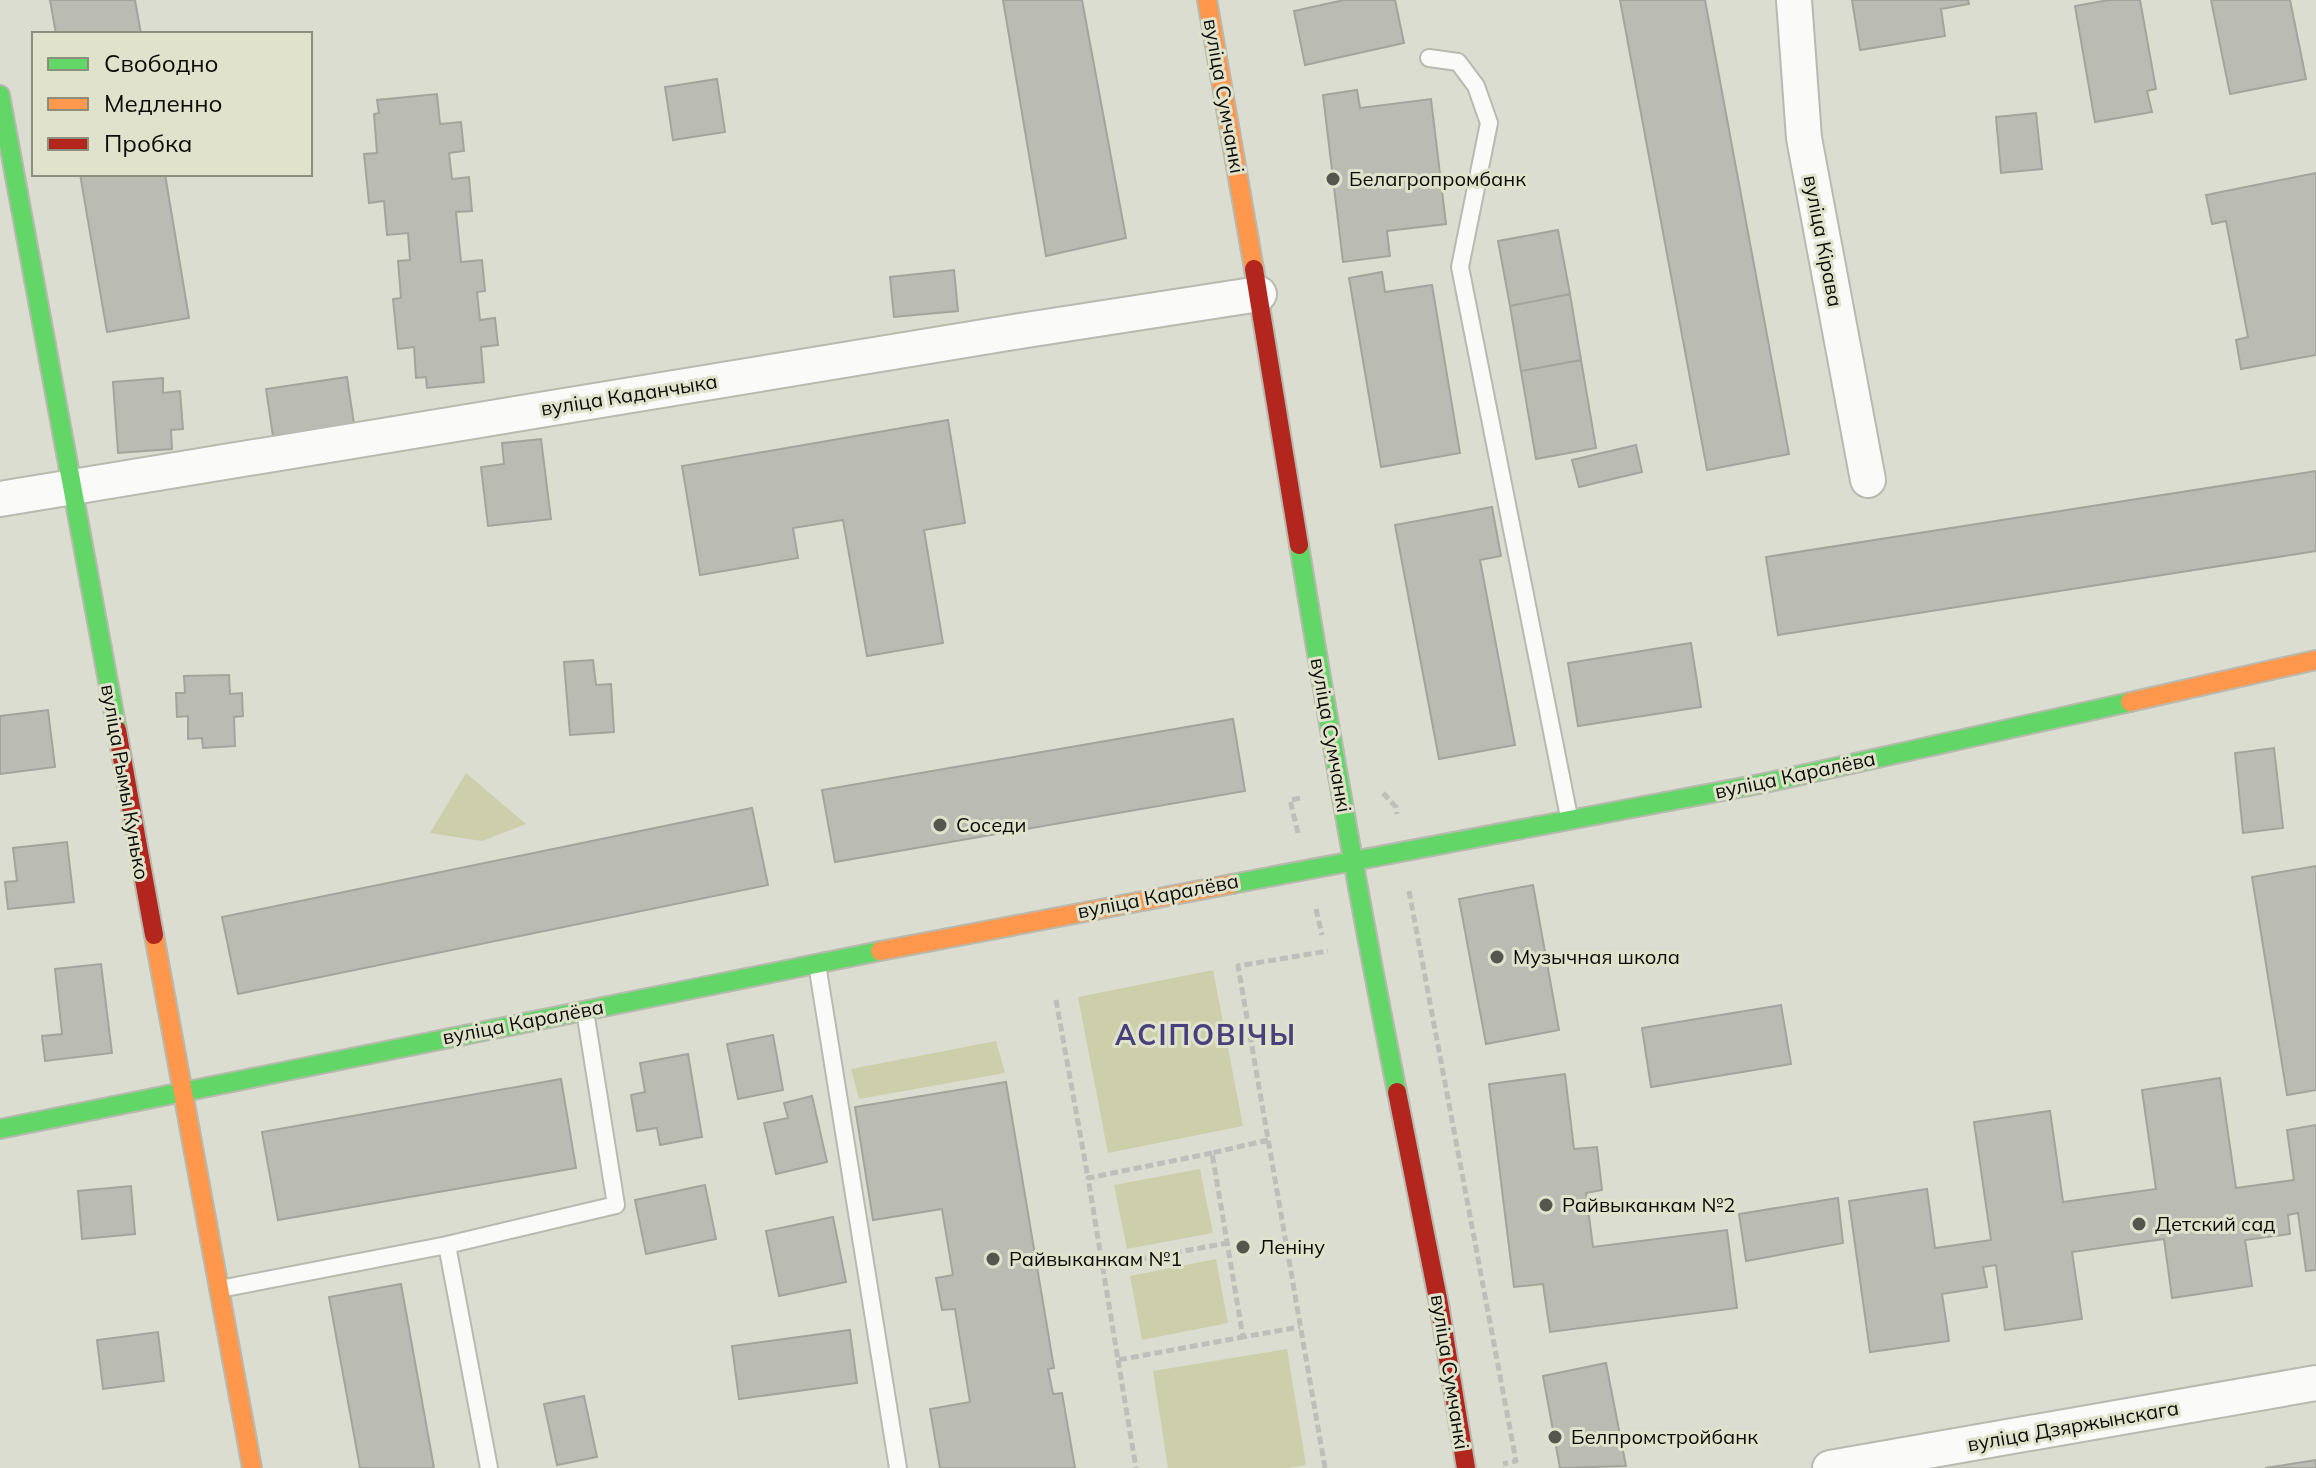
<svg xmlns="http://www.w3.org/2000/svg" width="2316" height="1468" font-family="Mulish,sans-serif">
  <rect width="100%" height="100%" fill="#dcddd1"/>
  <path fill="#cccfa9" d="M466,773L526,824L482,841L430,833Z
    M1213,970L1243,1126L1108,1153L1078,997Z
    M996,1041L1005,1073L859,1099L851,1069Z
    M1200,1169L1213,1233L1127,1249L1114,1185Z
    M1216,1259L1228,1323L1142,1340L1130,1276Z
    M1287,1349L1306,1465L1288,1468H1168L1153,1371Z"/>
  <path fill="#babbb2" stroke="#a3a49b" stroke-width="2" d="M50,0H135L141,34H56Z
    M1003,0H1082L1126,238L1046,256Z
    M1344,0H1395L1404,43L1305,65L1294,11Z
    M1620,0H1705L1789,454L1707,470Z
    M1852,0H1968L1969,4L1941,9L1945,36L1860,50Z
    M2109,0H2140L2156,89L2147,91L2152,112L2095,122L2075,6Z
    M2211,0H2290L2306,79L2230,94Z
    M717,79L725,132L673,140L665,87Z
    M1357,90L1360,108L1431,99L1446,224L1387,231L1390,256L1343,262L1323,95Z
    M437,94L440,124L461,122L464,151L449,153L452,179L469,177L472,211L456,212L461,262L482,260L485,291L477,292L480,320L495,318L498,345L481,347L484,382L427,388L426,377L416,378L414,347L398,349L393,299L401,298L398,261L410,260L408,233L387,235L384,201L369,203L364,154L377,153L374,114L379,113L377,100Z
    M2036,113L2042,169L2001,173L1996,117Z
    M2316,173V355L2241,369L2236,340L2248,337L2226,221L2212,224L2206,195Z
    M80,174H165L189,318L107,332Z
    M1558,230L1570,294L1510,306L1498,241Z
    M954,270L958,311L894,317L890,277Z
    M1382,272L1385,292L1432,285L1460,453L1381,467L1349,278Z
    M1570,294L1581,360L1521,371L1510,306Z
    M1581,360L1596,448L1536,459L1521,371Z
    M347,377L354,424L273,436L266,389Z
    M163,378V393L180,391L183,429L171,430L172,449L118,453L113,382Z
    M948,420L965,523L924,530L943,643L867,656L843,520L793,528L798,558L700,575L682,466Z
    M541,439L551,519L488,526L481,467L504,464L502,443Z
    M1636,445L1642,472L1579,487L1572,460Z
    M2316,471V551L1778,635L1766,557Z
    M1492,507L1501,556L1480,560L1515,745L1439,759L1395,525Z
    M1691,643L1701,707L1578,726L1568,663Z
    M593,660L596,685L611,684L614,732L570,735L564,662Z
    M229,675L230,694L242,693L243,716L234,717L235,746L203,748L202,738L188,739V716L177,717L176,693H185L184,676Z
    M48,710L55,767L0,774V716Z
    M1233,719L1245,791L835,862L822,790Z
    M2274,748L2283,828L2243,833L2235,753Z
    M752,808L768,885L238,994L222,917Z
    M67,842L74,902L8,909L5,882L17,881L13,848Z
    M2316,866V1090L2287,1095L2252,877Z
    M1533,885L1559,1030L1486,1044L1459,899Z
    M101,964L112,1053L45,1061L42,1036L62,1034L55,969Z
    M1781,1005L1791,1064L1651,1087L1642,1028Z
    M773,1035L783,1090L738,1099L727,1044Z
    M688,1054L702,1137L660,1145L657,1128L637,1131L631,1095L645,1092L640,1063Z
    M1565,1074L1574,1149L1597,1147L1602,1190L1586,1193L1593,1247L1727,1230L1737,1308L1550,1332L1543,1284L1514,1287L1489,1084Z
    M2220,1078L2236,1188L2294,1180L2287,1130L2316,1125V1270L2306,1271L2298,1213L2288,1215L2290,1234L2245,1240L2252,1286L2172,1298L2164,1239L2072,1252L2082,1319L2005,1330L1996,1265L1983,1267L1987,1287L1942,1294L1949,1341L1870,1352L1849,1201L1927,1189L1935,1248L1991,1240L1974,1122L2050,1111L2063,1202L2156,1189L2142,1090Z
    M561,1079L576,1168L278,1220L262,1132Z
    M1006,1082L1054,1368L1048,1369L1053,1394L1062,1393L1075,1468H940L930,1409L970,1402L955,1309L942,1310L936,1278L953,1275L942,1209L873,1220L855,1107Z
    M812,1096L827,1162L776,1174L764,1123L788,1118L784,1103Z
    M705,1185L716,1239L646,1254L635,1200Z
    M131,1186L135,1234L82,1239L78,1191Z
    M1838,1198L1843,1243L1746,1261L1739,1214Z
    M833,1217L846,1282L779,1296L766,1231Z
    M401,1284L434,1468H360L329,1297Z
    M850,1330L857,1383L739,1399L732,1346Z
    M158,1332L164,1381L103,1389L97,1340Z
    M1606,1363L1626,1466L1560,1468L1543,1376Z
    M584,1396L597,1457L557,1465L544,1404Z
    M2316,1460V1468H2265Z"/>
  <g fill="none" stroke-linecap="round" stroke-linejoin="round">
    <defs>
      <path id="lane" d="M1429,58L1458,62L1476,86L1489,123L1460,267L1569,817
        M817,964L898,1468
        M447,1245L616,1205L585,1011
        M220,1289L447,1245L489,1468"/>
      <path id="street" d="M1794,0L1804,138L1868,480
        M0,499L1020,331L1259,294
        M1830,1468L2316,1383"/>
      <path id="fast" d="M0,95L117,730
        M1299,545C1329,729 1361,911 1397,1092
        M1232,884L1765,783L2130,702
        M0,1129L880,951"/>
      <path id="slow" d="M1207,0L1254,269
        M2130,702L2316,660
        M154,935L252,1468
        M880,951L1232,884"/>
      <path id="jam" d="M1254,269L1299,545
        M117,730L154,935
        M1397,1092L1439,1304L1466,1468"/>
    </defs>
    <use href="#lane" stroke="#b8b9af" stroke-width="20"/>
    <use href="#street" stroke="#b8b9af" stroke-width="38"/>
    <use href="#fast" stroke="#b8b9af" stroke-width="22"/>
    <use href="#slow" stroke="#b8b9af" stroke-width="22"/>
    <use href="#jam" stroke="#b8b9af" stroke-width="22"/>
    <path stroke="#bebeba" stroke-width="5" stroke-dasharray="8 4" stroke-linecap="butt" d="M1383,793L1396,807L1397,814
      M1298,833L1290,800L1301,798
      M1409,891L1516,1461L1503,1464
      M1316,909L1322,935
      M1056,1000L1088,1178
      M1268,1140L1212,1153L1243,1337L1300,1327
      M1212,1153L1088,1178L1118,1360L1243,1337
      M1103,1266L1227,1243
      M1118,1360L1136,1468
      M1325,1468L1238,966L1328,951"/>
    <use href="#lane" stroke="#fafaf8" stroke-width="16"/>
    <use href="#street" stroke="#fafaf8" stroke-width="34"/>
    <use href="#fast" stroke="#63d668" stroke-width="18"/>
    <use href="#slow" stroke="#ff974d" stroke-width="18"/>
    <use href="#jam" stroke="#b3261e" stroke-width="18"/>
  </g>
  <g fill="#55564d" stroke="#e0e2cc" stroke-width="3">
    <circle cx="1333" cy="179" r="8"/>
    <circle cx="940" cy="825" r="8"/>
    <circle cx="1497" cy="957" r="8"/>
    <circle cx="1546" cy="1205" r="8"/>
    <circle cx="2139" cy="1224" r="8"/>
    <circle cx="1243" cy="1247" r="8"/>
    <circle cx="993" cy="1259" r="8"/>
    <circle cx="1555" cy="1437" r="8"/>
  </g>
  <g text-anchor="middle" stroke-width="6" stroke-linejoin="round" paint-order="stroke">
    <g font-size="20" fill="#0c0d06" stroke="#e0e2cc">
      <text transform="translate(1224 96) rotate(80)" y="7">вуліца Сумчанкі</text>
      <text transform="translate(1823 241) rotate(79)" y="7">вуліца Кірава</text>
      <text transform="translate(629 395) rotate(-9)" y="7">вуліца Каданчыка</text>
      <text transform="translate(1331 735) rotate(80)" y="7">вуліца Сумчанкі</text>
      <text transform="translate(1795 775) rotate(-12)" y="7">вуліца Каралёва</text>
      <text transform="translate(125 782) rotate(80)" y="7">вуліца Рымы Кунько</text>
      <text transform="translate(1158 896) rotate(-11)" y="7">вуліца Каралёва</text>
      <text transform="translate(523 1022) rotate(-11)" y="7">вуліца Каралёва</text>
      <text transform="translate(1450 1372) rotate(81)" y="7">вуліца Сумчанкі</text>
      <text transform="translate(2073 1426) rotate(-10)" y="7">вуліца Дзяржынскага</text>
    </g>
    <g font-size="20" fill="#0c0d06" stroke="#e0e2cc" text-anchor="start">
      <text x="1349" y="186">Белагропромбанк</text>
      <text x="956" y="832">Соседи</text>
      <text x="1513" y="964">Музычная школа</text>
      <text x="1562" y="1212">Райвыканкам №2</text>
      <text x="2155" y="1231">Детский сад</text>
      <text x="1259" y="1254">Леніну</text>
      <text x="1009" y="1266">Райвыканкам №1</text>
      <text x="1571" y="1444">Белпромстройбанк</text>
    </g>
    <g font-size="28" font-weight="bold" letter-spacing="2" fill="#48407d" stroke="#e0e2cc">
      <text x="1206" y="1045">АСІПОВІЧЫ</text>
    </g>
  </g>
  <rect x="32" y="32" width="280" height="144" fill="#e0e2cc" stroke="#8b8d7d" stroke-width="2"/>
  <rect x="48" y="58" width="40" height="12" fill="#63d668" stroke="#8b8d7d" stroke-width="2"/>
  <text x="104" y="72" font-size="24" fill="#0c0d06">Свободно</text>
  <rect x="48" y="98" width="40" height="12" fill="#ff974d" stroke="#8b8d7d" stroke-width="2"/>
  <text x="104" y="112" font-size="24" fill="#0c0d06">Медленно</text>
  <rect x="48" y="138" width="40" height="12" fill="#b3261e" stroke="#8b8d7d" stroke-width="2"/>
  <text x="104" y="152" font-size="24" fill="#0c0d06">Пробка</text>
</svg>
